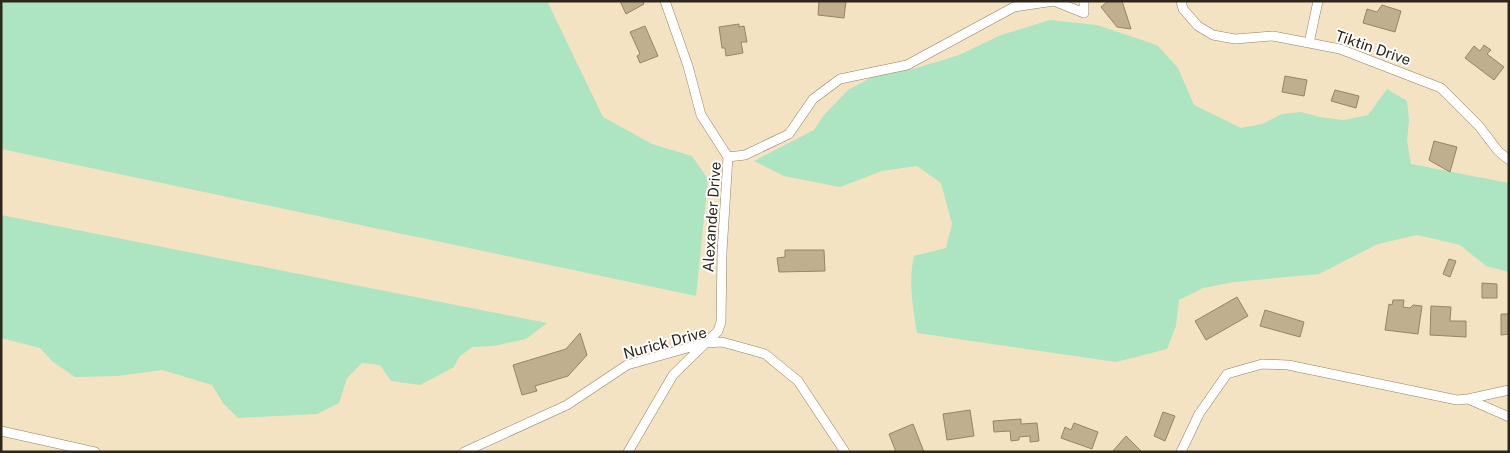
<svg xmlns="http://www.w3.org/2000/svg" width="1510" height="453" font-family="'Public Sans',sans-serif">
  <rect width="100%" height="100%" fill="#f4e3c2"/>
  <path fill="#ade4c1" d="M1,1H547L603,117L652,144L692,156L708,179L696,296L1,149Z
    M1050,20L1097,25L1157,45L1178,68L1194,105L1241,128L1262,124L1282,114L1301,112L1320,117L1343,120L1368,115L1387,89L1407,101L1409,120L1407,141L1411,164L1509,183V272L1486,266L1460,245L1417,235L1378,244L1319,274L1234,282L1203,288L1179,300L1176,326L1167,349L1116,362L917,333C913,307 908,282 914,256L946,248L952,224L941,183L917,166L882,171L840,187L784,176L754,161L814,130L824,115L848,90L876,75L913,69L959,55L1001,35Z
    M1,215L547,323L526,339L493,346L472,347L459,357L454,367L420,385L391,381L380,365L362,363L347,378L339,403L317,414L238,418L223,403L212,385L162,370L118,376L75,377L53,362L40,348L1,338Z"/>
  <path fill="#bfaf8f" stroke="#948566" d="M620,1H643L644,4L626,14Z
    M819,1H846L844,18L818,15Z
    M1108,1H1122L1131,29L1117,27L1101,7Z
    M1382,5L1401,11L1395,32L1363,23L1367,9L1377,12Z
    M739,24V27L744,26L747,42H741L743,53L726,56L725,48H722L719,27Z
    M645,26L658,56L640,63L637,56L640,54L630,32Z
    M1484,45L1491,50L1487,54L1504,67L1494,80L1465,58L1474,46L1480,51Z
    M1285,76L1307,80L1304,96L1282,92Z
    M1335,90L1359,96L1356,108L1331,101Z
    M1434,141L1457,147L1450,172L1429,160Z
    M785,250H824L825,271L779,272L777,258L785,257Z
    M1449,259L1456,261L1450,277L1443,274Z
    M1482,283L1497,284V298H1482Z
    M1237,297L1248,316L1206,340L1195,321Z
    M1393,300H1404L1403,307L1410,308L1413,305L1422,306L1418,334L1385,330L1389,304L1392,305Z
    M1431,306L1451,307L1450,321H1466V337L1430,335Z
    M1265,310L1304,322L1300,337L1260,326Z
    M1501,314H1509V334L1501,335Z
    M580,333L587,355L568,376L535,386L537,391L522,395L513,365L566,349Z
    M970,410L974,436L947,440L943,414Z
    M1163,412L1175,416L1165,441L1154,436Z
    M1021,419V424L1037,423L1039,441L1030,442V436L1019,437V440L1011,441L1010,431L994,432L993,421Z
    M1074,423L1098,432L1092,449L1061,438L1065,427L1071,430Z
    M913,424L924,452H896L889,434Z
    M1126,436L1142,452H1112Z"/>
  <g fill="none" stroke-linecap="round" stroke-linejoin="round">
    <defs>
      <path id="street" d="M665,1L688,66L701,115L728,157
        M1181,1L1183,9L1198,26L1213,35L1235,39L1273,36L1340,49L1441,88L1479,126L1498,151L1509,160
        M1309,43L1318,1
        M728,157L745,155L789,134L813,99L840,79L907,65L1014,7L1054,1L1084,13V1
        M1468,399L1509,417
        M1,431L95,452
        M464,452L567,405L627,365L705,343L722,342L765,354L798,381L845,452
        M628,452L673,375L718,331L721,322L722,252L728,157
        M1181,452L1199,414L1227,374L1262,364L1288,365L1457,400L1468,399L1509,390"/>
    </defs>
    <use href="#street" stroke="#928264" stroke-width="10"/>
    <use href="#street" stroke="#fff" stroke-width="9"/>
  </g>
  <g text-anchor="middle" stroke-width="4" stroke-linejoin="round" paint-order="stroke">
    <g font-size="15" fill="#2d261a" stroke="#fff">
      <text transform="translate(1373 48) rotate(19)" y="5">Tiktin Drive</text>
      <text transform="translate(712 217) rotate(-86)" y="5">Alexander Drive</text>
      <text transform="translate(665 343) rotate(-15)" y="5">Nurick Drive</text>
    </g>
  </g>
  <rect width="1510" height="453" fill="none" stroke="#2d261a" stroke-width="5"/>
</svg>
